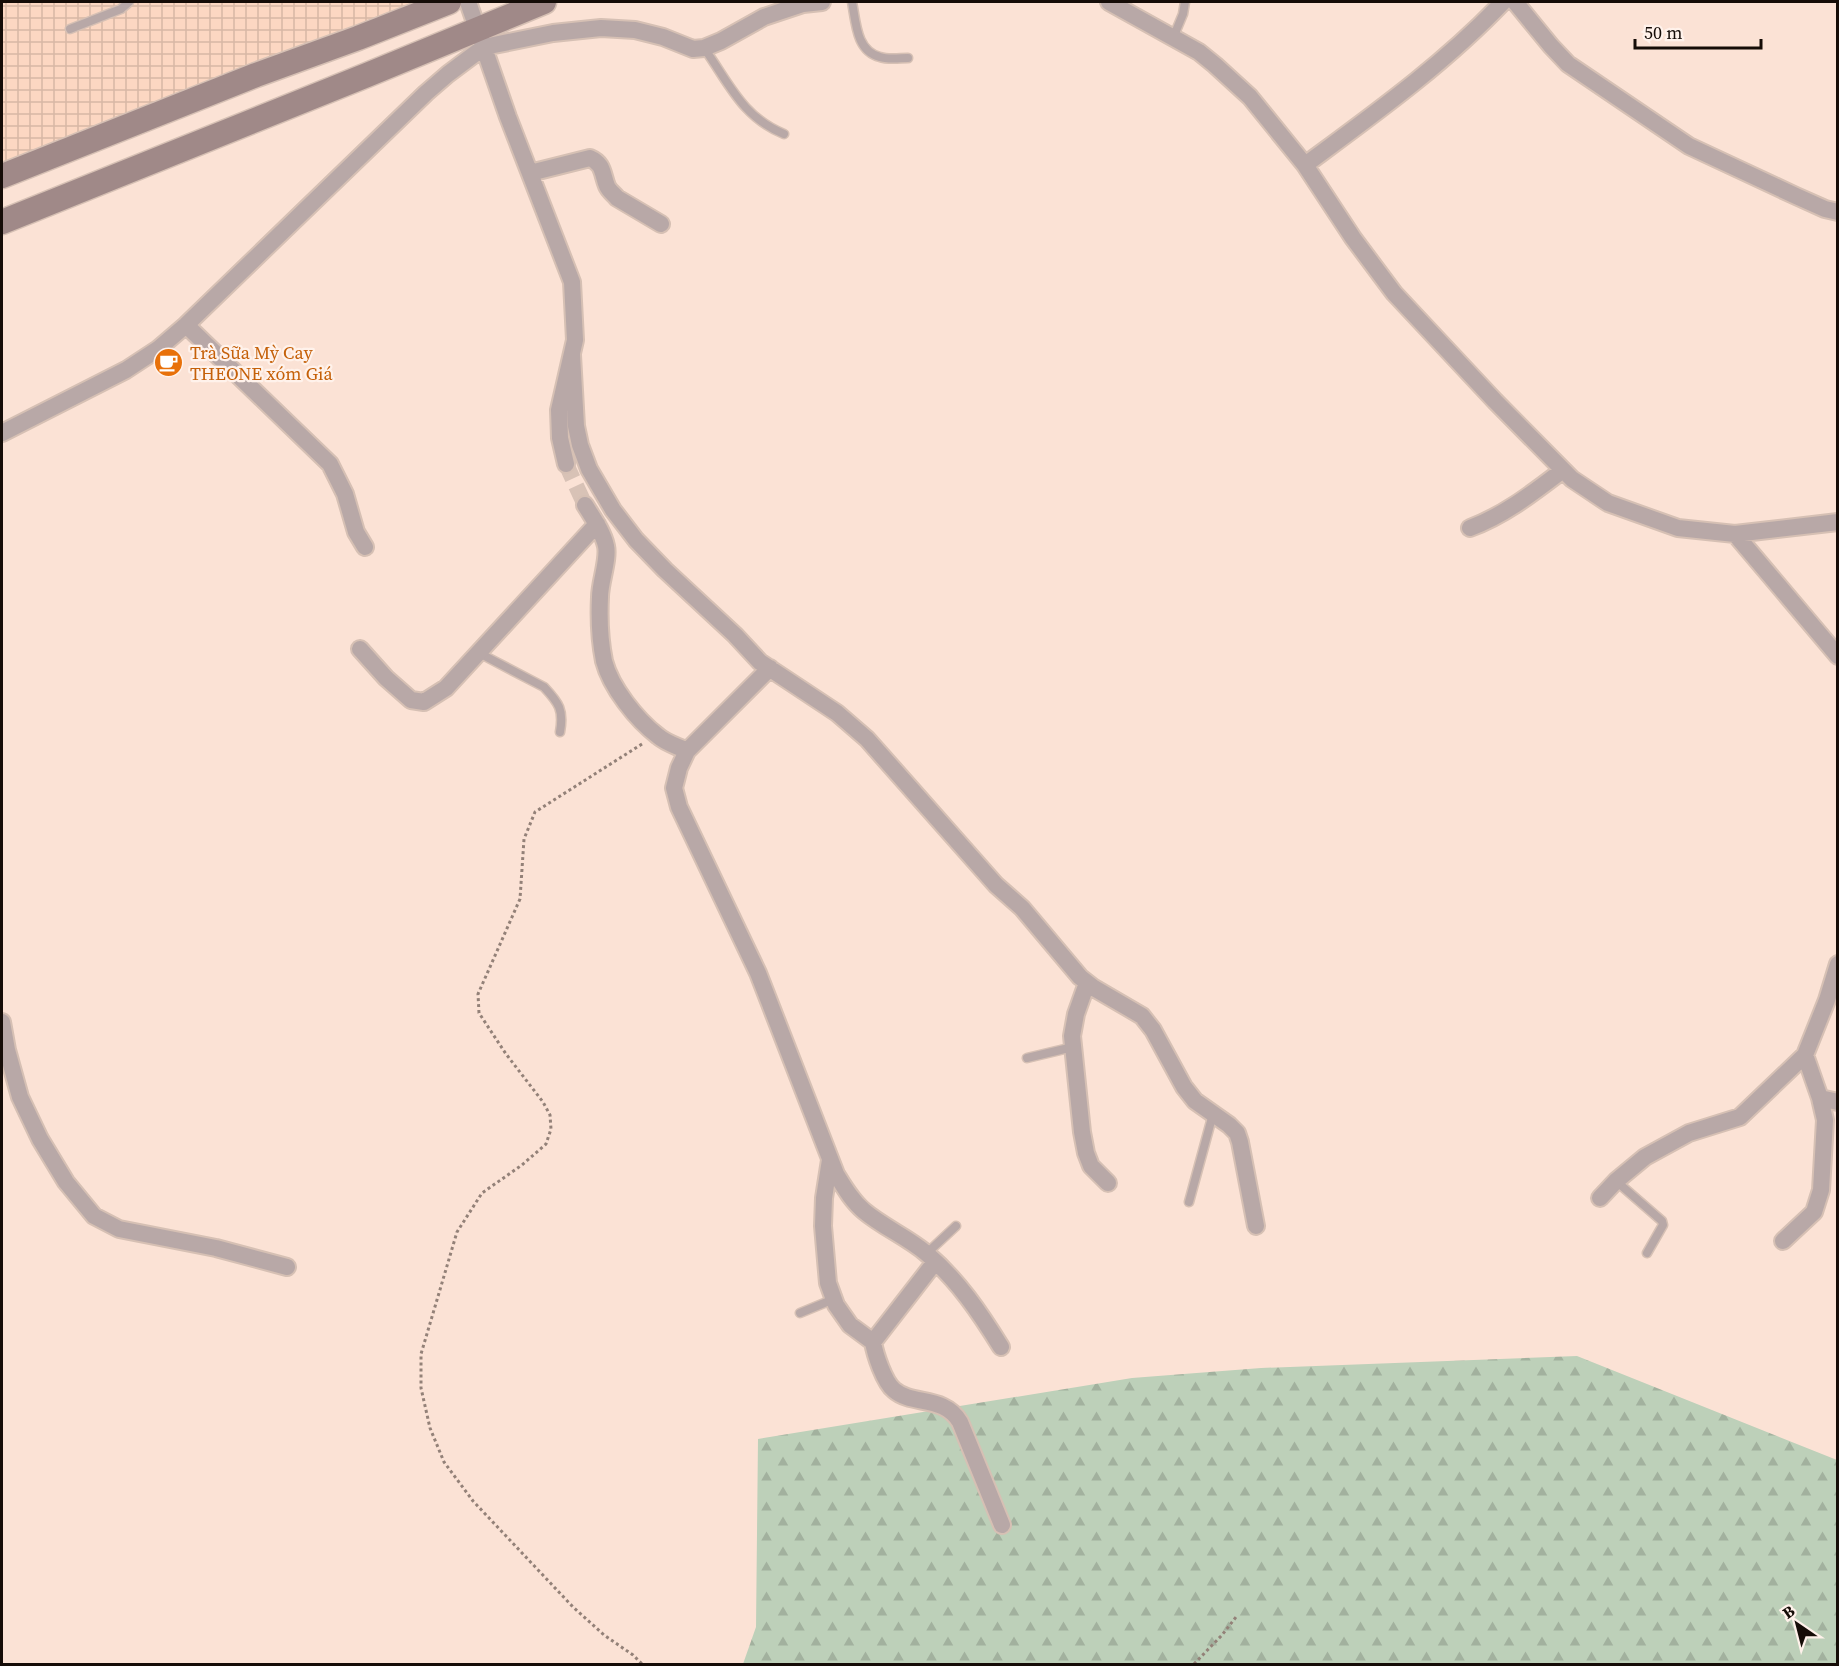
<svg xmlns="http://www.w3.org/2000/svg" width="1839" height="1666" font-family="'Source Serif 4',serif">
  <defs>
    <pattern id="industrial-grid" width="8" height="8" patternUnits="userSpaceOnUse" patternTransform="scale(1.5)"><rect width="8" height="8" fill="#fcd7c2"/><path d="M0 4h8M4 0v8" fill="none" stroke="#d7b7a5"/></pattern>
    <pattern id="forest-firs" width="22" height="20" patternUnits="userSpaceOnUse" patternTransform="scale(1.5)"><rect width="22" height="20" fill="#bdd0b9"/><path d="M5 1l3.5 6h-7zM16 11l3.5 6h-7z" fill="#a2b19e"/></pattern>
  </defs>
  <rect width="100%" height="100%" fill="#fbe2d5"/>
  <path fill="url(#industrial-grid)" d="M2,2H442L2,168Z"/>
  <path fill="url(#forest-firs)" d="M1577,1356L1837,1460V1664H743L756,1627L758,1439L1132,1378L1261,1368Z"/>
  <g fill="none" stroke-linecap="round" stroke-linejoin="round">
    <path stroke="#d8c2b6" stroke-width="16" stroke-dasharray="16 8" stroke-linecap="butt" d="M566,464L585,505"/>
    <defs>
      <path id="service" d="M852,2C856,22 856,51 880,57C888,60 900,58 908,58
        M70,29L121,9L129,2
        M1173,38L1183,14L1185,2
        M704,48C729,83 742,117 784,134
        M479,653L544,687C559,703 564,710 560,732
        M1027,1058L1073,1047
        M1616,1181L1662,1221L1663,1225L1647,1253
        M1189,1202L1213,1114
        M926,1254L956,1226
        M800,1313L834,1299"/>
      <path id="minor" d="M468,2L508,117L572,282L575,340L559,410L560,438L566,464
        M1109,2L1199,52L1215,65L1250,97L1305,165L1353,238L1394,293L1495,401L1572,479L1608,503L1678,528L1735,534L1838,522
        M1515,2L1551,46L1568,64L1689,146L1796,196L1825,209L1838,212
        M1305,165C1374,114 1444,64 1503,2
        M530,173L590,158C604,164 602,174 607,186C609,191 614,194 617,198L661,224
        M186,325L330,464L345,494L356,532L365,547
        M572,355L576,426L580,445L589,469L613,510L636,540L665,570L735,635L760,662L837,713L867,739L996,885L1022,908L1080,977L1094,988L1142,1016L1153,1030L1184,1087L1195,1101L1229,1125L1237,1133L1240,1142L1256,1226
        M2,433L126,370L158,349L186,325L426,93L448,74L484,47L553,33L601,28L635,30L663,37L693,49L704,48L721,41L764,17L803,4L822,2
        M585,505C593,518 603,532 606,546C609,559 600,582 600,597C599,617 600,641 604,661C611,688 637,720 658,736C666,743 677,746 687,751
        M1470,528C1505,515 1534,492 1563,470
        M1735,534L1838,656
        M360,649L386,678L411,700L424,702L446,688L597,524
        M770,668L687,751L679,768L674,788L679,807L758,973L836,1174C844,1187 852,1201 864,1211C883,1227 907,1237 926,1253C958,1280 980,1313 1001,1347
        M1087,983L1076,1014L1072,1036L1082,1132L1086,1153L1091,1166L1108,1183
        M2,1022L7,1050L20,1097L40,1139L66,1182L94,1216L119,1229L216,1248L287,1267
        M1820,1098L1838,1102
        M830,1160L824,1198L823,1226L828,1283L836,1305L850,1325L873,1342C875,1354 884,1382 894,1390C912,1406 944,1395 960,1422L1002,1525
        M1600,1198L1616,1181L1645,1157L1689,1133L1740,1117L1805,1055L1827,1000L1838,964
        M1783,1241L1814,1212L1821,1190L1825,1120L1820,1098L1805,1055
        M873,1342L935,1262"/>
      <path id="secondary" d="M2,176L256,75L358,38L449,2
        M2,222L367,75L544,2"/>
    </defs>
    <use href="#service" stroke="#d6c0b4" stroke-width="11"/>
    <use href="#minor" stroke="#d6c0b4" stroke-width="20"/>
    <use href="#secondary" stroke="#d6c0b4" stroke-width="27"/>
    <path stroke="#938178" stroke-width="3" stroke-dasharray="3 3" stroke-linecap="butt" d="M642,744L535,812L524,839L520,899L478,994L479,1013L506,1054L543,1102L550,1115L551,1129L546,1144L522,1165L482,1193L457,1232L421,1354V1388L430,1428L444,1462L473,1501L573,1607L604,1635L633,1655L642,1664
      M1194,1664L1222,1635L1236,1617"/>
    <use href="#service" stroke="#b8a8a7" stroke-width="8"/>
    <use href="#minor" stroke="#b8a8a7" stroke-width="16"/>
    <use href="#secondary" stroke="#a08988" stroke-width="24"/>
  </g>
  <defs>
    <symbol id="cafe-disc" viewBox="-11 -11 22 22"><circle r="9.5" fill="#e8710a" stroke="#fff2eb"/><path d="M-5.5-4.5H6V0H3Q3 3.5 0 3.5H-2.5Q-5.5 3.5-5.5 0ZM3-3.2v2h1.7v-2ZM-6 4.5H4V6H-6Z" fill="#fff"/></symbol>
  </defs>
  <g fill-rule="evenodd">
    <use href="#cafe-disc" x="152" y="346" width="33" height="33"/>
  </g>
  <g text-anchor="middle" stroke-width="4.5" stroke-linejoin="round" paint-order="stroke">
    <g font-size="18" fill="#c56008" stroke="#fff2eb" text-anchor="start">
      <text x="190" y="359">Trà Sữa Mỳ Cay<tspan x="190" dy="21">THEONE xóm Giá</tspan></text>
    </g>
  </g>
  <rect width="1839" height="1666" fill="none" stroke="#150c07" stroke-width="6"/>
  <g transform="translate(1797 1624) rotate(325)" stroke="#fff2eb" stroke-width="4.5" paint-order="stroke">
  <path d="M0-4.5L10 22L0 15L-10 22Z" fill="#150c07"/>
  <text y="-9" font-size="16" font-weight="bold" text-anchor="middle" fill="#150c07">B</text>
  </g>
  <path d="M1635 39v9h126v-9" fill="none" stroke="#150c07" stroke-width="3"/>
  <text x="1644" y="39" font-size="18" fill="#150c07" stroke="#fff2eb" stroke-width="4.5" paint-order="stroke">50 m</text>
</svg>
